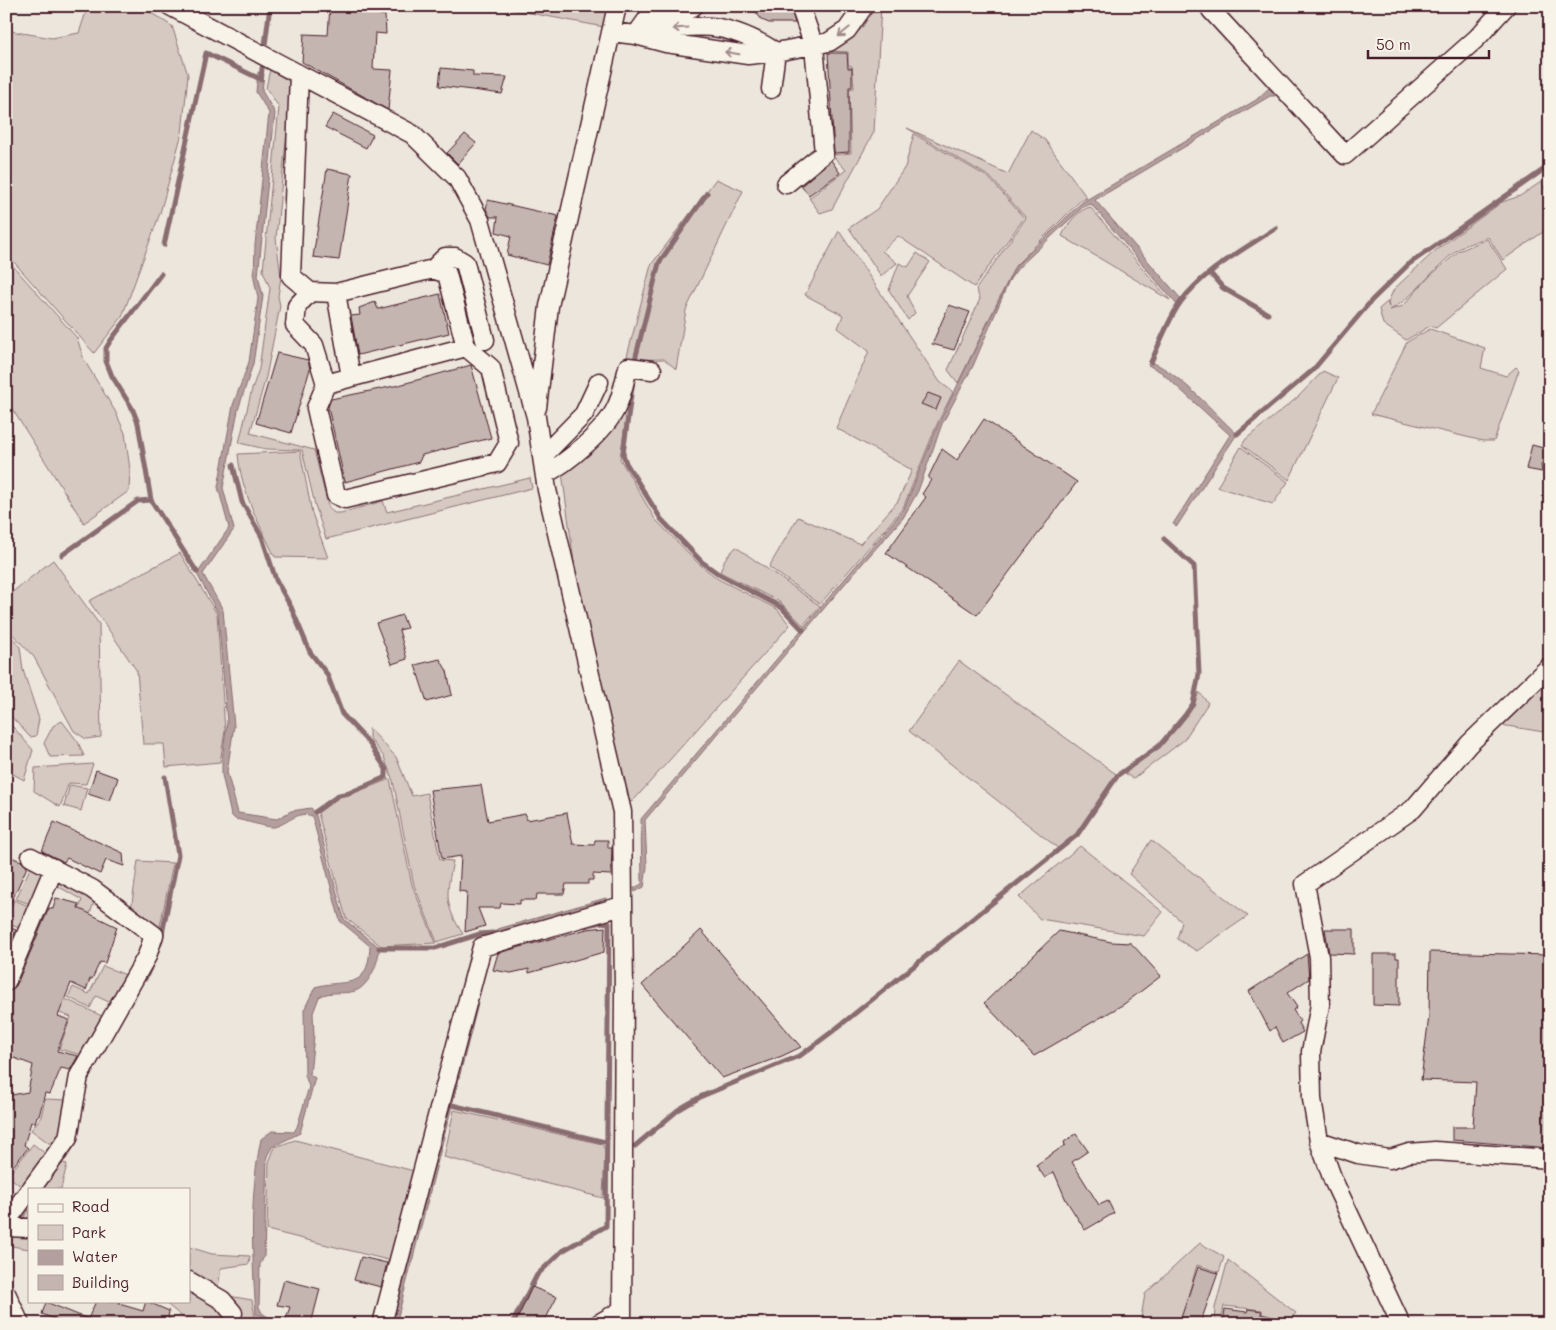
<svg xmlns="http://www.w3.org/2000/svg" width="1556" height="1330" font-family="Mali,sans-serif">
  <rect width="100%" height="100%" fill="#ece6dd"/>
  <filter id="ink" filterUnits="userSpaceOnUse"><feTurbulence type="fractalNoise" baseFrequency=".02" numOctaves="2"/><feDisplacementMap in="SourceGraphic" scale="10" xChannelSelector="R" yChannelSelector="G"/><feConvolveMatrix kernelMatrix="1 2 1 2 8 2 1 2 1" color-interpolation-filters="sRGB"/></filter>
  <g filter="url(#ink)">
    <path fill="#d5c9c2" stroke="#907476" d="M88,6H140L172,26L188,75L182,133L160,213L122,317L94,353L6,253V27L11,31L52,38L79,33Z
      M493,6H608L604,27Z
      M869,6H881L874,132L832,209L820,213L809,198L846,170L832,155L851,153L849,89L854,88L852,66L848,65V52L828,51C847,40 869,32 869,6Z
      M270,69L292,83L276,238L281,277L278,296L280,306L266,377L250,433L314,450L328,506L334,513H341L383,501L387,512L530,478L532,488L326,539L315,505L302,450L266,449L239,443L252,389L259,369L270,288L263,271L279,107L266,88Z
      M907,128L1008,174L1031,130L1045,140L1087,198L1080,201L1015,266L958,383L948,370L980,299L976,289L1026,218L990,177Z
      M914,134L989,178L1024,218L974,287L898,236L882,251L897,263L881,276L849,228L877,209L905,167Z
      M716,179L743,191L686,310L676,369L664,359L626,360L651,265Z
      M1541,182L1550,196V227L1503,260L1488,237C1478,241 1465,244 1456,251C1432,269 1415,297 1390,310L1403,306L1430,276L1459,251L1487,239L1507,269L1436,328L1430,326L1406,340L1383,324L1379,309L1387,302L1389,307L1388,302L1394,289L1436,250L1502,202L1520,196Z
      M1090,207L1170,300L1062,236C1067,224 1078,210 1090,207Z
      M839,231L940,382L953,392L937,424L903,508L820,604L769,567L798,517L860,544L898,501L912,470L836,428L869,351L838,328L843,315L805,295Z
      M917,253L930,262L907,296L915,313L908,320L889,290L899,263L908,267Z
      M6,258L77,338L84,360L115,411L125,433L130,470L129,491L84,523L6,399Z
      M1430,329L1485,348L1481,368L1506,376L1516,367L1519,370L1494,441H1483L1371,414L1407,342Z
      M1323,371L1338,378L1289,480L1242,445L1246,439L1298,397Z
      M629,397L620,459L655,519L698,563L718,579L777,609L790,625L633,801L629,802L579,600L562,472Z
      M1241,447L1288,482L1273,504L1217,487Z
      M300,451L312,513L328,558L275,557C259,523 241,492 238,454Z
      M736,547L820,606L803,625L780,602L720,572L725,559Z
      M180,553L217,614L225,731L220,762L166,767L164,744H143L137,671L89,601Z
      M53,560L99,624L101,737L86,739L74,731L34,657L6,627V597Z
      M6,630L20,647L23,670L39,719L36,736L30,737L7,712Z
      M959,661L1116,774L1076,834L1059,849L909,731Z
      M1550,678V733L1501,725Z
      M1199,692L1208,703L1184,740L1133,779L1125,773C1154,751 1187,727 1199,692Z
      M62,721L78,742L84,756L50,757L44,743L53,726Z
      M6,723L14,728L33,750L24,780L6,770Z
      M369,728L396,757L412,796L427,793L440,860L453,861C446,894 444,905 463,934L437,942L414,885L393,781L384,757L369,737Z
      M93,764L86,784L69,783L60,807L34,791L35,768Z
      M390,779L412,885L436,943L381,946L346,918L318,813L340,796L349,795Z
      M70,785L87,788L81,811L64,806Z
      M1151,840L1248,916L1197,951L1177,939L1182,922L1129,874Z
      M1080,846L1163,912L1144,936L1040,919L1019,897Z
      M138,861L173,863L159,931L131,910Z
      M32,864L47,871L33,905L16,899Z
      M58,876L95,900L76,950L73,927L82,900L54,884Z
      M14,900L31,907L22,929L6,923Z
      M103,966L131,977L113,1004L96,996L90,1008L68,997L73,987L89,994Z
      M57,995L104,1017L82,1055L59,1049L71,1017L51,1010Z
      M45,1099L67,1100L64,1127L53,1146L31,1130L41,1117Z
      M454,1110L602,1144L605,1150L603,1198L444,1157Z
      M295,1140L414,1171L392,1261L267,1230L269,1162L275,1147Z
      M33,1144L46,1154L21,1186L8,1176Z
      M63,1163L67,1164L61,1189H42Z
      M29,1209V1249L6,1245V1244Z
      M1200,1243L1224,1257L1219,1272L1197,1265L1180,1324H1140L1145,1294Z
      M189,1247L212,1254L250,1256L249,1264L221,1268L217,1294L252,1300L256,1324H191L163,1301H189Z
      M1228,1260L1296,1313L1286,1324H1261L1262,1310L1224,1306L1221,1324H1214L1215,1308Z"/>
    <path fill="#b39f9d" stroke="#896c6f" d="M258,72L264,74L262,91L275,113L258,276L263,296L253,364L238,410L223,488L234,529L203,574L223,610L234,726L227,772L238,813L277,819L291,811L311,808L315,812L344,919L379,947C380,960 369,987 355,991C342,995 331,990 319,997L313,1013L314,1035L310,1075L315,1078L300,1133L272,1147L267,1156L264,1257L260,1264L259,1307L262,1313L268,1317L270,1324H263L261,1315H256C252,1257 249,1196 261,1139L272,1131L294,1132L297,1127L309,1087L305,1075L304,1010L315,987C346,978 368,993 370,946L340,921L312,816C297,810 288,824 274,827C267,828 244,820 235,819L231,815L222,775V760L227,722L218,613L197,574L229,528L218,487L233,405L249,362L258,298L254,279L255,245L269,113L256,92Z
      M1270,87L1275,96H1270L1095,200L1182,300L1178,306L1091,204L1083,207L1018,268L1010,279L973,366L942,424L918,491L903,518L854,573L645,820L647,867L644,887L635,892L634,888L642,884L641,819L904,509L938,425L1016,266L1081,203L1256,100Z
      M1149,361C1178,371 1214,413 1237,434L1177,526L1173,524L1230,435L1161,372L1148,365Z
      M606,898L607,902L495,935L493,933L498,929Z
      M472,1004H478L396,1324H391Z"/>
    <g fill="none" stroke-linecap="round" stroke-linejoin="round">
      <path stroke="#896c6f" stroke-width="5" d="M265,45L270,6
        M261,80L262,68
        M164,245L206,53L258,78
        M1210,273L1223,288L1268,314
        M161,274L111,340L106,348V361L112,376L132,408L138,423L151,500L197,572
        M1151,362C1160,343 1168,320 1180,303C1203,271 1243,250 1276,228
        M634,364L659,263L707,193
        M633,380L623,454L626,463L661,519L702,562L720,575L781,607L803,630
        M1237,434L1313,370L1372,300L1409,264L1550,165
        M233,465L242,502L262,537L276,580L291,607L310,652L327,674L342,714L369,743L386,769V777L349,793L339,795L315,812
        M62,555L138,501L151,500
        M160,944L178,855L165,777
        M379,948H435L480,934L493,933
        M145,979L150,968
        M452,1105L605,1142
        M635,1146L678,1110L702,1096L801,1055L833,1031L1077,835L1118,775L1159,746L1186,714L1193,704L1199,674L1194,566L1164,539
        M64,1158L76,1140
        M512,1324L537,1275L562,1251L606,1226L609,923L601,922L585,926"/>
    </g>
    <path fill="#c4b5b0" stroke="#4a1f2b" d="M330,6H379L380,15H385L386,34L375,33L373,69L392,70L388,110L302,62L304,34L328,35Z
      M751,6H790L795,23H769L762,20Z
      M828,53H847L848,68H852V87H849V152L834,153Z
      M441,68L473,71V76L507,77L502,94L472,90L439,86Z
      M333,114L373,135L366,148L325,127Z
      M465,134L476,143L458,164L447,153Z
      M831,160L840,173L809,195L801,186Z
      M327,169L352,174L339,260L313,257Z
      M488,200L558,216L547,265L507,255L511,236L496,232L498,217H490L486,209Z
      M440,294L449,333L358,355L351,316L360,315L359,308L375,302L378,309Z
      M949,305L970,312L954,350L932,344Z
      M277,353L308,360L310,369L291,433L256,423Z
      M471,365L491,438L422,455L419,462L345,482L328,407L331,399L399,385Z
      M928,393L941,398L936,410L921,404Z
      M984,419L1077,482L977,615L886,553L926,497L922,494L931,480L928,478L942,449L957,460Z
      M1532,445L1547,449L1546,460L1541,465L1542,472L1526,469Z
      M402,615L407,628L399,630L407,659L392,664L376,623Z
      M440,659L447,671L452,695L427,702L415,665Z
      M96,770L118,778L110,801L88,794Z
      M481,785L488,821L525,814L527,820L567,813L573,844L594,845L595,840H608V848H612L611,875L593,874V880H588V884H566L564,894H537L536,900H520V904L501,903L500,908H478L485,926L465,932L467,892L459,891L461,856L442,859L430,790Z
      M54,822L123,853L124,866L106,860L100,874L67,858L64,862L42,851Z
      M6,855L21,861L27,867L6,914Z
      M56,898L79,904L78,908L117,927L105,963L100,962L92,979H90L86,990L71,983L58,1016L69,1020L57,1051L78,1056L70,1070L61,1068L50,1094L45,1093L39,1116H37L35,1123L31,1122L24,1145L28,1148L6,1175V1096L28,1092L33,1065L6,1055V992L16,986L49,908L53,909Z
      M6,926L16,930L6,954Z
      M605,927L604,952L529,973V969L511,973L493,970L498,953L587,929Z
      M1325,929H1354V954L1329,953Z
      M701,930L801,1047L782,1056L722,1078L642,985Z
      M1059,931L1111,942L1131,943L1161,976L1124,1004L1034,1056L984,1003Z
      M1430,952L1550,955V1148L1452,1140V1127H1473L1476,1082L1421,1080L1429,1016Z
      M1307,954L1309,979L1287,993L1297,1007L1293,1010L1300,1021L1298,1023L1303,1032L1283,1043L1275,1027L1270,1031L1249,991Z
      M1373,954H1396V958H1399V1006L1373,1005Z
      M1076,1134L1088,1151L1072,1162L1099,1205L1108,1201L1114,1213L1085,1230L1066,1200L1054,1172L1045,1178L1036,1165L1065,1145L1064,1142Z
      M361,1257L387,1263L381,1287L354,1280Z
      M1198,1267L1218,1273L1200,1324H1179Z
      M284,1280L320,1289L311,1324H284L290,1307L277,1305Z
      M532,1287L557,1297L543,1324H515Z
      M96,1301H120L119,1304L143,1311L146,1301L169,1311L168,1318L174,1320V1324H66L42,1314L46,1302L88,1319Z
      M1225,1309L1247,1312L1248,1309L1262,1311L1261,1314L1274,1317L1273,1324H1223Z"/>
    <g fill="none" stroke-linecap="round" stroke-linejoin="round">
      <defs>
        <path id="minor" d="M170,6L412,134L457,178L480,220L536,417L547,490L622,812L624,992L622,1324
          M1210,6L1211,10L1345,155L1477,38L1506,6
          M651,14L687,10L694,6
          M611,32L636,35L651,14L650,6
          M641,34C698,23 725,20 776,52L771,89
          M636,35L666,43L748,55L776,52L829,42L847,30L864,6
          M299,75L291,276L310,292L336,293L433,269L447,274L466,347L491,368L509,443L497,463L345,499L336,495L316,408L326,384L314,345L295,325L297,306L310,292
          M786,184L824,153L814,46L800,6
          M433,269L445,257H455L465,263L485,340
          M336,293L351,377
          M326,384L466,347
          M537,408L549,306L617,6
          M542,457L584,414L599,382
          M545,474C567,463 605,431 616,408C622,396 625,380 628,367L652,370
          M6,982L54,868
          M1319,1141L1358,1154L1390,1159L1409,1153L1435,1151L1550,1159
          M31,1189L68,1138L79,1076L147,956L154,935L92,889L31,857
          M6,1222L29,1191
          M6,1227L29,1228
          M189,1281L222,1300L233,1313
          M6,1293L20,1324
          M382,1324L482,947L622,906
          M598,1324L622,1310
          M1401,1324L1333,1180L1319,1141L1312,1099L1311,1052L1320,1005L1319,957L1305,884L1413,809L1469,744L1550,666"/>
      </defs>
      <use href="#minor" stroke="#4a1f2b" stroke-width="21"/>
      <use href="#minor" stroke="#f7f3e8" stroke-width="18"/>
    </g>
    <defs><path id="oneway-shaft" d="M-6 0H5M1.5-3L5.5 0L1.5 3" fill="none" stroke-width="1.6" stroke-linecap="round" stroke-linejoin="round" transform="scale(1.25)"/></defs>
    <g stroke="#a0898a">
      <use href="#oneway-shaft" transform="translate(680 28) rotate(176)"/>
      <use href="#oneway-shaft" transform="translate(844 32) rotate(141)"/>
      <use href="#oneway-shaft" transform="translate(732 53) rotate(-171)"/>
    </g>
  </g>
  <rect width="1556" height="1330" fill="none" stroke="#f7f3e8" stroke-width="25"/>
  <rect x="12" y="12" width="1531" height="1305" fill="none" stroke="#4a1f2b" stroke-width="2" filter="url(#ink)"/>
  <rect x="28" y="1188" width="162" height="115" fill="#f7f3e8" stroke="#b29e9c"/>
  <rect x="38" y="1204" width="25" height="8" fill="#f7f3e8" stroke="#b29e9c"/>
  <text x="72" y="1212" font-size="15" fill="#4a1f2b">Road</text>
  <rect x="38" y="1225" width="25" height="15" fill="#d5c9c2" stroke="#b29e9c"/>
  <text x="72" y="1238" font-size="15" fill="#4a1f2b">Park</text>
  <rect x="38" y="1250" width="25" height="15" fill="#b39f9d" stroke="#b29e9c"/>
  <text x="72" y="1262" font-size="15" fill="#4a1f2b">Water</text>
  <rect x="38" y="1275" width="25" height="15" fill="#c4b5b0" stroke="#b29e9c"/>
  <text x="72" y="1288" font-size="15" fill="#4a1f2b">Building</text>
  <path d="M1368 50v8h121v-8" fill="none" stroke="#4a1f2b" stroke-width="2.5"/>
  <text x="1376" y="50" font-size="15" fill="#4a1f2b" stroke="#f7f3e8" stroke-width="4" paint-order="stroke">50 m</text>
</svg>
